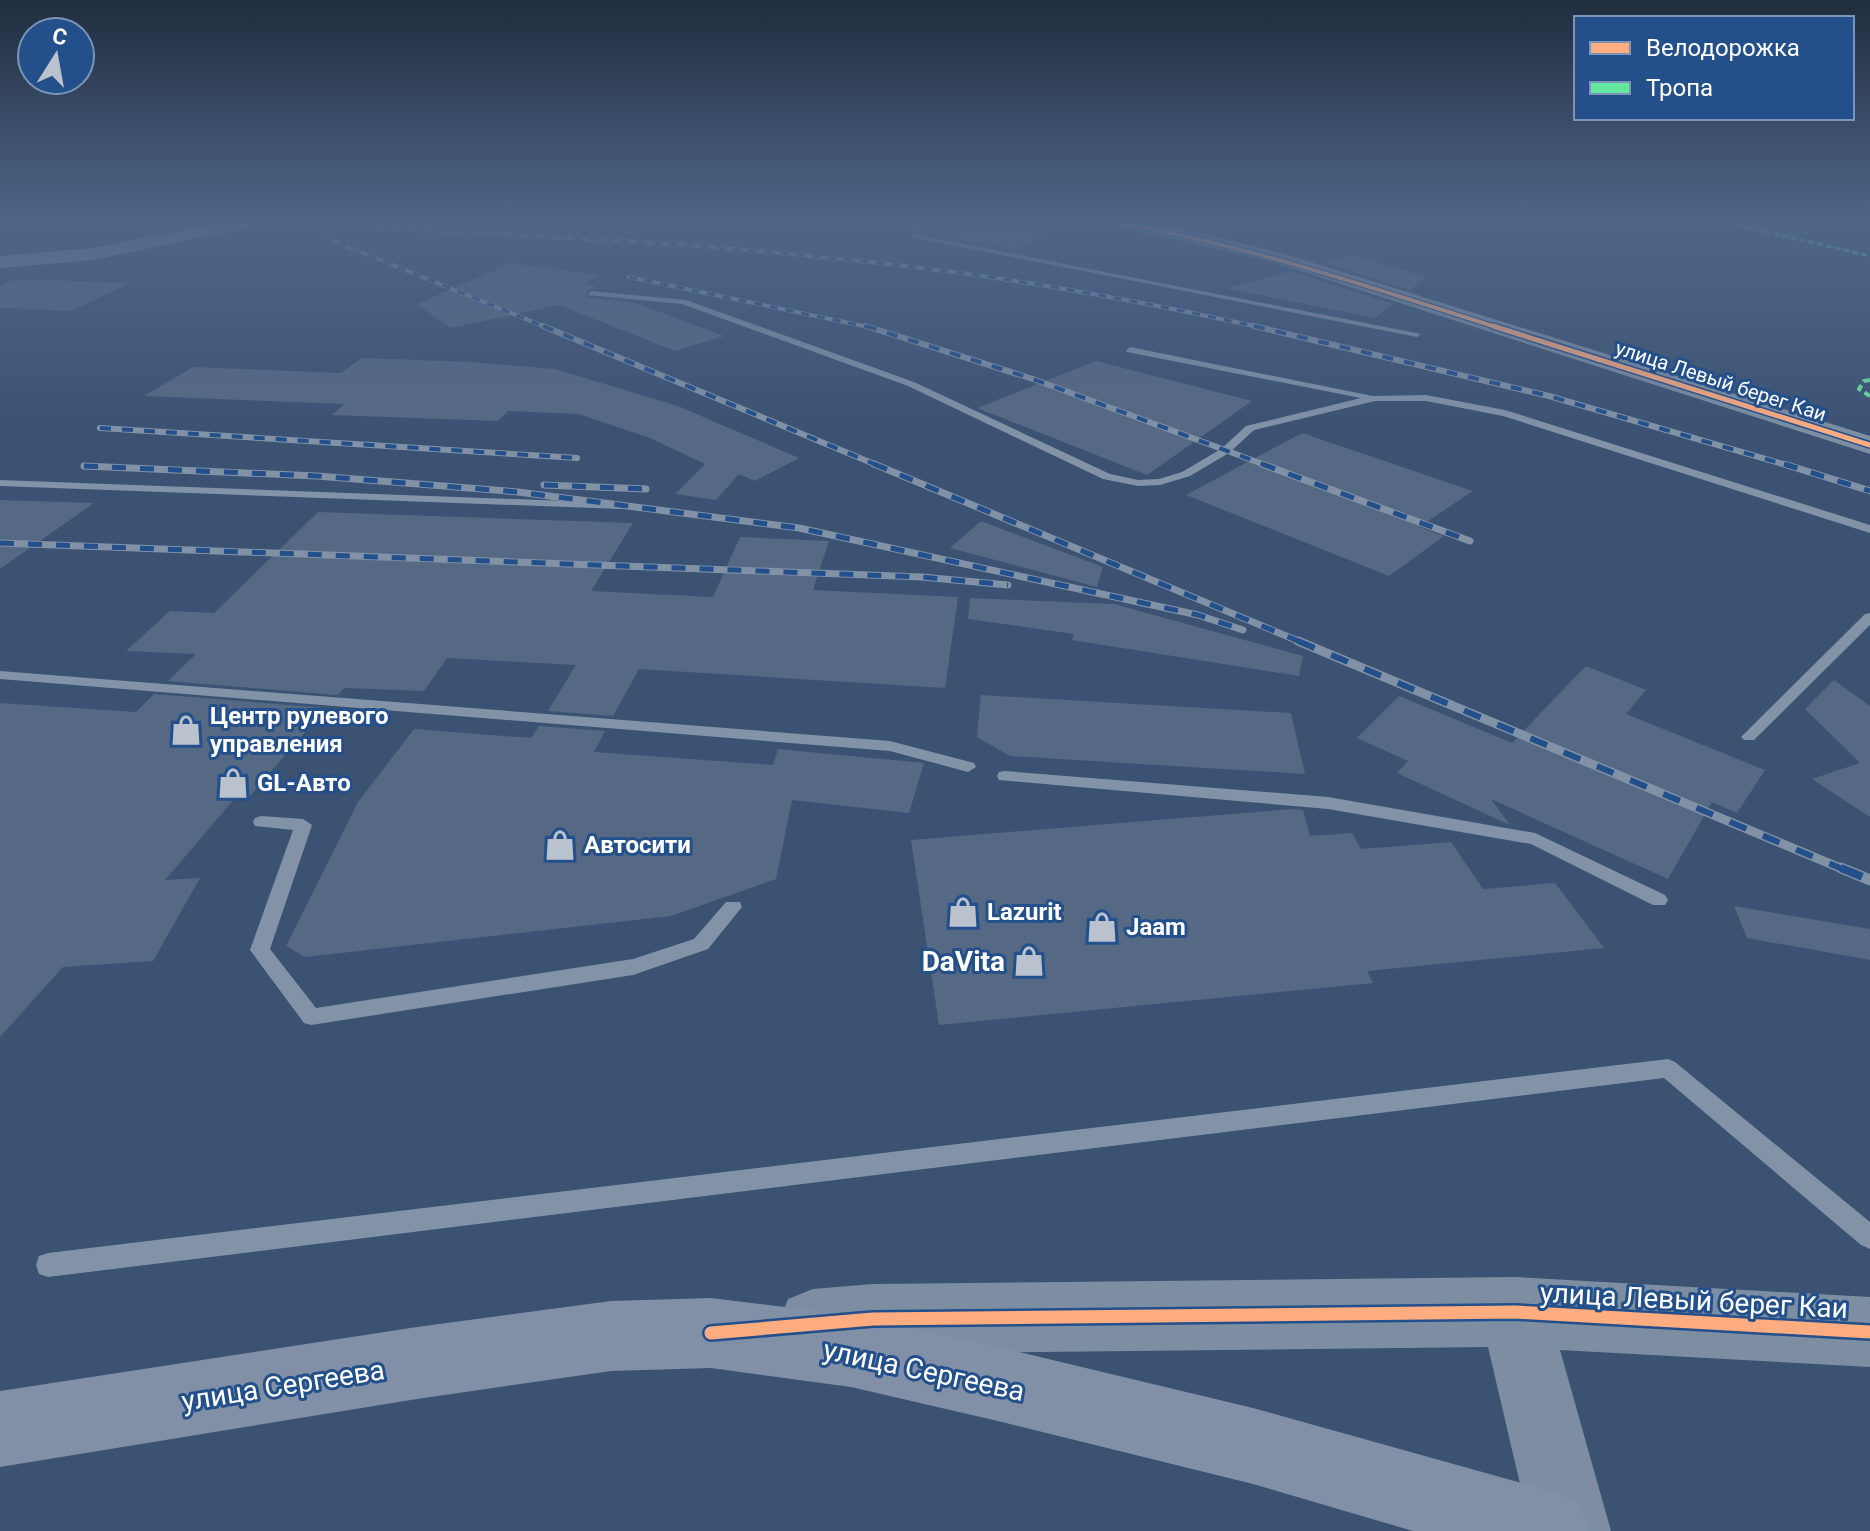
<svg xmlns="http://www.w3.org/2000/svg" width="1870" height="1531" font-family="Roboto,sans-serif">
  <rect width="100%" height="100%" fill="#3b5273"/>
  <g fill="none" stroke-linecap="round" stroke-linejoin="round">
    <path fill="#45638e" fill-rule="evenodd" d="M1854,219H1870V227L1858,225Z"/>
  </g>
  <path fill="#566984" d="M939,219H1070L1018,249L938,236Z
    M1352,255L1426,277L1410,290L1323,263Z
    M510,263L601,275L584,283L600,289H589L586,297L636,303L724,336L675,351L559,305L451,328L417,304Z
    M1291,271L1393,304L1375,318L1226,288Z
    M15,279L130,283L71,311L0,308V286Z
    M362,358L472,362L555,369L678,406L799,458L755,481L739,474L716,500L675,494L705,464L650,438L579,414L508,411L498,421L332,415L344,404L144,396L193,367L341,373Z
    M1096,361L1252,401L1147,475L977,408Z
    M1302,433L1473,491L1419,527L1444,536L1389,576L1186,495Z
    M0,500L94,503L0,569Z
    M318,512L633,523L591,591L713,597L740,537L829,541L813,590L958,597L945,688L639,669L613,716L548,711L576,665L447,658L424,691L344,688L338,695L168,681L196,654L126,651L170,611L214,613Z
    M981,521L1103,567L1097,587L950,548Z
    M970,598L1114,604L1303,656L1299,676L1072,640L1074,634L968,619Z
    M1586,666L1646,690L1626,714L1765,770L1737,813L1712,802L1668,879L1491,799L1510,825L1397,773L1408,761L1357,738L1399,696L1512,743Z
    M1834,680L1870,706V817L1812,779L1860,763L1805,709Z
    M154,694L326,708L248,798L236,797L165,880L200,878L153,961L63,967L0,1037V703L136,712Z
    M981,695L1291,713L1305,774L1010,756L977,737Z
    M539,726L605,731L594,752L773,765L778,749L924,763L909,813L792,800L776,879L671,916L305,957L286,946L358,802L414,729L531,738Z
    M1293,809L1303,810L1310,836L1352,833L1361,849L1451,842L1483,889L1555,883L1604,948L1367,971L1373,983L939,1025L911,840Z
    M1734,906L1870,929V960L1747,938Z"/>
  <g fill="none" stroke-linecap="round" stroke-linejoin="round">
    <path fill="#8293a8" fill-rule="evenodd" d="M920,219H926L917,235L1421,334L1417,337L911,237Z
      M591,291L686,300L914,382L1110,474L1138,480L1159,479L1182,472L1221,449L1246,426L1361,398L1127,352L1126,350L1130,347L1373,396L1426,395L1505,410L1870,525V533L1503,416L1426,401H1375L1254,430L1229,453L1190,476L1160,485L1138,486L1103,479L908,386L682,304L588,295Z
      M0,480L621,503L627,506L621,509L0,486Z
      M1870,613V625L1754,740H1744L1741,737L1744,734L1865,614Z
      M0,671L890,741L974,763L976,767L968,772L890,751L0,679Z
      M1005,771L1328,797L1535,833L1665,895L1668,900L1665,905H1653L1531,844L1328,809L999,780L997,776L999,772Z
      M261,816L303,819L312,825L270,949L316,1008L633,959L694,939L726,902H740L742,907L708,949L633,975L311,1025L304,1023L250,950L293,830L255,826L253,822L255,818Z
      M1668,1059L1675,1062L1870,1222V1249L1861,1245L1664,1078L48,1277L39,1274L36,1265L39,1256L48,1253Z"/>
    <path fill="#7d8ea3" fill-rule="evenodd" d="M1090,219L1153,222L1282,253L1870,436V454L1269,261L1153,234L1099,224Z
      M1515,1277L1870,1297V1367L1560,1350L1611,1531H1531L1488,1347L873,1354L813,1359L788,1349L778,1324L788,1299L813,1289L873,1284Z"/>
    <path fill="#8190a6" fill-rule="evenodd" d="M239,219H275L266,224L93,260L0,268V256L93,248Z
      M711,1298L851,1315L1002,1348L1253,1408L1550,1491L1578,1503L1590,1531H1413L1253,1484L1002,1422L851,1387L711,1368L611,1371L417,1399L0,1467V1391L417,1327L611,1301Z"/>
    <defs>
      <path id="rail-far4" d="M174,219C417,231 663,237 905,266C1026,280 1145,302 1263,328
        M324,237L548,328
        M629,277L873,328"/>
      <path id="rail-far3" d="M543,326L879,466
        M866,326L1033,379L1268,466
        M1254,326L1549,396L1790,466
        M100,428L577,458"/>
      <path id="rail-far2" d="M874,464L1303,643
        M1262,464L1470,541
        M1784,464L1870,491
        M84,466L317,476L518,492L799,528L1198,615L1243,630
        M544,485L646,489
        M0,543L922,577L1008,585"/>
      <path id="rail-far1" d="M1298,641L1845,870"/>
      <path id="rail" d="M1841,868L1870,880"/>
    </defs>
    <use href="#rail-far4" stroke="#8292a6" stroke-width="4"/>
    <use href="#rail-far3" stroke="#8292a6" stroke-width="6"/>
    <use href="#rail-far2" stroke="#8292a6" stroke-width="7"/>
    <use href="#rail-far1" stroke="#8292a6" stroke-width="9"/>
    <use href="#rail" stroke="#8292a6" stroke-width="11"/>
    <use href="#rail-far4" stroke="#234f8b" stroke-width="3" stroke-dasharray="8" stroke-linecap="butt"/>
    <use href="#rail-far3" stroke="#234f8b" stroke-width="4" stroke-dasharray="11" stroke-linecap="butt"/>
    <use href="#rail-far2" stroke="#234f8b" stroke-width="5" stroke-dasharray="14" stroke-linecap="butt"/>
    <use href="#rail-far1" stroke="#234f8b" stroke-width="6" stroke-dasharray="18" stroke-linecap="butt"/>
    <use href="#rail" stroke="#234f8b" stroke-width="8" stroke-dasharray="23" stroke-linecap="butt"/>
    <path stroke="#66e7a1" stroke-width="3" stroke-dasharray="6 3" stroke-linecap="butt" d="M1712,219L1870,256"/>
    <path stroke="#66e7a1" stroke-width="4" stroke-dasharray="7 4" stroke-linecap="butt" d="M1870,380L1864,381L1859,389L1870,396"/>
    <defs>
      <path id="cycleway-far2" d="M1099,219C1236,242 1367,286 1499,328"/>
      <path id="cycleway-far1" d="M1493,326L1870,445"/>
      <path id="cycleway" d="M711,1333L873,1319L1515,1312L1870,1332"/>
    </defs>
    <use href="#cycleway-far2" stroke="#234f8b" stroke-width="6"/>
    <use href="#cycleway-far1" stroke="#234f8b" stroke-width="8"/>
    <use href="#cycleway" stroke="#234f8b" stroke-width="18"/>
    <use href="#cycleway-far2" stroke="#ffac80" stroke-width="4"/>
    <use href="#cycleway-far1" stroke="#ffac80" stroke-width="5"/>
    <use href="#cycleway" stroke="#ffac80" stroke-width="13"/>
  </g>
  <linearGradient id="sky" x2="0" y2="1"><stop stop-color="#202d3f"/><stop offset="0.51" stop-color="#4f6688"/><stop offset="1" stop-color="#4f6688" stop-opacity="0"/></linearGradient>
  <rect width="1870" height="433" fill="url(#sky)"/>
  <defs>
    <symbol id="shop-bare" viewBox="-9 -9 18 18"><path d="M-5-2.5h2.3a2.7 3.5 0 0 1 5.4 0H5L5.5 6h-11ZM-1.5-2.5h3a1.5 2.3 0 0 0-3 0Z" fill="#bac2ce" stroke="#234f8b" stroke-width="2.5" paint-order="stroke"/></symbol>
  </defs>
  <g fill-rule="evenodd">
    <use href="#shop-bare" x="164" y="708" width="44" height="44"/>
    <use href="#shop-bare" x="211" y="761" width="44" height="44"/>
    <use href="#shop-bare" x="538" y="823" width="44" height="44"/>
    <use href="#shop-bare" x="941" y="890" width="44" height="44"/>
    <use href="#shop-bare" x="1080" y="905" width="44" height="44"/>
    <use href="#shop-bare" x="1007" y="939" width="44" height="44"/>
  </g>
  <g text-anchor="middle" stroke-width="6" stroke-linejoin="round" paint-order="stroke">
    <g font-size="20" fill="#fff" stroke="#234f8b">
      <text transform="translate(1721 381) rotate(18)" y="7">улица Левый берег Каи</text>
    </g>
    <g font-size="24" font-weight="bold" fill="#fff" stroke="#234f8b" text-anchor="start">
      <text x="210" y="724">Центр рулевого<tspan x="210" dy="28">управления</tspan></text>
      <text x="257" y="791">GL-Авто</text>
      <text x="584" y="853">Автосити</text>
      <text x="987" y="920">Lazurit</text>
      <text x="1126" y="935">Jaam</text>
    </g>
    <g font-size="28" font-weight="bold" fill="#fff" stroke="#234f8b" text-anchor="end">
      <text x="1005" y="971">DaVita</text>
    </g>
    <g font-size="28" fill="#fff" stroke="#234f8b">
      <text transform="translate(1694 1300) rotate(3)" y="10">улица Левый берег Каи</text>
      <text transform="translate(924 1370) rotate(12)" y="10">улица Сергеева</text>
      <text transform="translate(283 1385) rotate(-9)" y="10">улица Сергеева</text>
    </g>
  </g>
  <rect x="1574" y="16" width="280" height="104" fill="#234f8b" stroke="#7b95b9" stroke-width="2"/>
  <rect x="1590" y="42" width="40" height="12" fill="#ffac80" stroke="#7b95b9" stroke-width="2"/>
  <text x="1646" y="56" font-size="24" fill="#ffffff">Велодорожка</text>
  <rect x="1590" y="82" width="40" height="12" fill="#66e7a1" stroke="#7b95b9" stroke-width="2"/>
  <text x="1646" y="96" font-size="24" fill="#ffffff">Тропа</text>
  <g transform="translate(56 56) rotate(11)"><circle r="38" fill="#234f8b" stroke="#7b95b9" stroke-width="2"/>
  <path d="M0-6L14 30L0 20L-14 30Z" fill="#bac2ce"/>
  <text y="-12" font-size="22" font-weight="bold" text-anchor="middle" fill="#ffffff">С</text>
  </g>
</svg>
